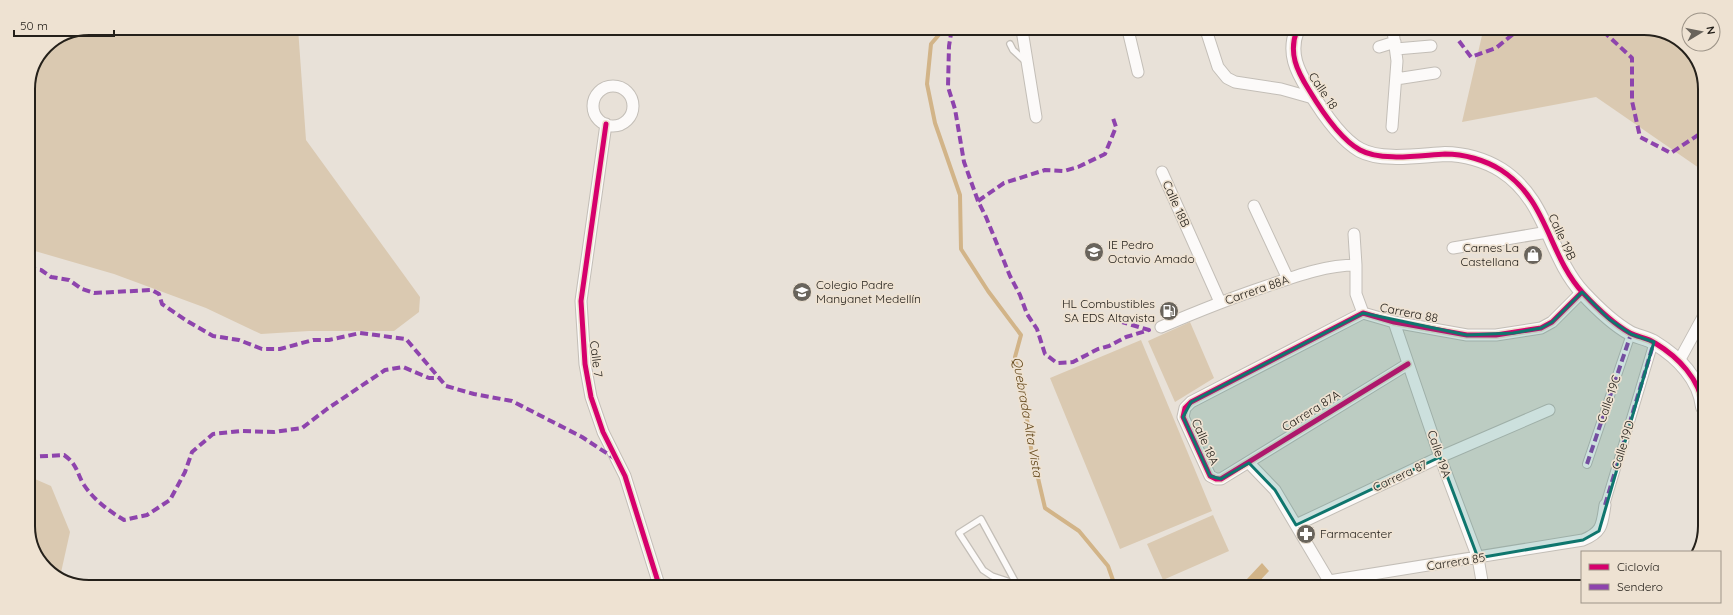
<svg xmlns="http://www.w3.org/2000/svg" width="1733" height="615" font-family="Quicksand,sans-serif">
  <rect width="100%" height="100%" fill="#e8e1d8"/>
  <path fill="#dac9b1" d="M90,28H298L306,140L420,297L419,312L394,331H309L261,334L206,308L114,274L28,249V86L46,46Z
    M1483,31H1663L1692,52L1705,85L1704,158L1699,168L1596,97L1462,122Z
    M1190,322L1214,378L1175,402L1148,341Z
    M1141,340L1212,511L1120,549L1050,378Z
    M28,476L51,486L70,532L60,577L41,563L28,530Z
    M1213,515L1229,551L1163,580L1147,544Z"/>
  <path fill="#d2b488" d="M1262,563L1269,571L1255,586L1247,579Z"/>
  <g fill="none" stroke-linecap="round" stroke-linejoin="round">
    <path stroke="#d2b488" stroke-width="4" d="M943,30L931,44L927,84L935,123L960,195L961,249L988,291L1021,335L1015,357L1025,405L1031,448L1045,508L1079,531L1108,566L1115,586"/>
    <defs>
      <path id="service" d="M1010,44L1013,50L1025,61
        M1016,583L981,519L959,533L983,570L992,576L1022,586"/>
      <path id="pedestrian" d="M1587,464L1631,334
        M1605,505L1654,342"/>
      <path id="minor" d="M1022,30L1036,117
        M1128,30L1138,72
        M1206,30L1218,67L1227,78L1235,82L1281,89L1313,98
        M1379,47L1395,42
        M1396,49L1431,46
        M1396,79L1435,73
        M593 106a20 20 0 1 1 40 0a20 20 0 1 1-40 0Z
        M606,124L581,301L585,364L591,397L603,432L625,476L659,585
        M1392,127L1397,61L1393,31
        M1162,172L1220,302
        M1254,206L1288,279
        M1354,234L1356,265V294L1363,313
        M1453,248L1548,232
        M1394,322L1440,457L1478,558L1483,587
        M1161,327C1196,312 1231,298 1267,286C1296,276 1326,265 1356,265
        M1679,361L1703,317
        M1408,364L1221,479H1216L1210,476L1183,417L1185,408L1191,402L1363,313L1394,322L1467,335H1496L1541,328L1552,322L1582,292
        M1249,463L1275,490L1332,586
        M1296,525L1440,457L1549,410
        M1329,581L1583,540C1603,532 1602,524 1605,505"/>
      <path id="tertiary" d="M1297,30C1288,53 1297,71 1309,90C1321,110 1340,139 1360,150C1382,162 1422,155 1445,154C1464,154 1485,160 1501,170C1548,200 1548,255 1583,293C1597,308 1612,323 1630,333C1637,337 1648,338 1655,343C1678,357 1700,379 1703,407"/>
    </defs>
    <use href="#service" stroke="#c3beb7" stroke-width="8"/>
    <use href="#pedestrian" stroke="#c3beb7" stroke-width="10"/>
    <use href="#minor" stroke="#c3beb7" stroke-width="13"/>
    <use href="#tertiary" stroke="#c3beb7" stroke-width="16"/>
    <use href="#service" stroke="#fcfaf9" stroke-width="5.5"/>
    <use href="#pedestrian" stroke="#fcfaf9" stroke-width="8"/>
    <use href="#minor" stroke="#fcfaf9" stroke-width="11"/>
    <use href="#tertiary" stroke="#fcfaf9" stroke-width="14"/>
    <path stroke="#8e44ad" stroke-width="4" stroke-dasharray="8 4" stroke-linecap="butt" d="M953,30L951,34L949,46L948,87L955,109L964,162L978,201L986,217L1010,276L1020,295L1027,314L1037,329L1045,354L1057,363L1073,362L1098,349L1109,346L1126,337L1149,330L1122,322
      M1603,31L1632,58V101L1640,137L1671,153L1701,133L1705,128
      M1459,41L1471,57L1496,48L1517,31
      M978,201L1004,183L1045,170L1064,171L1078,167L1105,154L1116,127L1112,115
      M28,268L41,270L51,277L69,280L82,289L94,293L152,290L159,294L162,304L187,321L213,336L239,340L262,349H280L313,340H329L360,333L406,339L446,386L474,394L512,401L582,437L614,458
      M28,457L64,455C78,465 76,472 84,485C94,500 109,511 124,520L147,515L170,500L185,472L192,452L213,434L241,431L274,432L302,428L327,409L385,370L403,367L429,378H440
      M1587,464L1631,334
      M1605,505L1654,342"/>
    <defs>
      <path id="cycleway" d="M1297,30C1288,53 1297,71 1309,90C1321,110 1340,139 1360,150C1382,162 1422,155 1445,154C1464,154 1485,160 1501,170C1548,200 1548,255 1583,293C1597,308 1612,323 1630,333C1637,337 1648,338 1655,343C1678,357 1700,379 1703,407
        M606,124L581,301L585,364L591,397L603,432L625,476L659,585
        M1408,364L1221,479H1216L1210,476L1183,417L1185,408L1191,402L1363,313L1394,322L1467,335H1496L1541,328L1552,322L1582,292"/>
    </defs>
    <use href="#cycleway" stroke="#eee2d2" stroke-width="8"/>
    <use href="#cycleway" stroke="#d6006c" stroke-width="5"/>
  </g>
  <path fill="#0f766e" fill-opacity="0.2" stroke="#0f766e" stroke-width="3" stroke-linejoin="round" d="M1582,292L1609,319L1631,334L1654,342L1599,531L1583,540L1478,558L1440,457L1296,525L1275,490L1249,463L1221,479L1210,476L1183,417L1191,402L1363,313L1467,335L1513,333L1541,328L1552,322Z"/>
  <defs>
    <symbol id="school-disc" viewBox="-11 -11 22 22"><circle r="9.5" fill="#69645c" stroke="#eee2d2"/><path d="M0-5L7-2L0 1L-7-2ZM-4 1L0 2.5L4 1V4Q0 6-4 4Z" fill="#fff"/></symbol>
    <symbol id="shop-disc" viewBox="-11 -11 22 22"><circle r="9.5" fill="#69645c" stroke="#eee2d2"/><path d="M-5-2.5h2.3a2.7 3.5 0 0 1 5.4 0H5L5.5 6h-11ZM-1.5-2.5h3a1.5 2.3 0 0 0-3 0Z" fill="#fff"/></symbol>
    <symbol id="fuel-disc" viewBox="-11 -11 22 22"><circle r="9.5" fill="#69645c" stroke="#eee2d2"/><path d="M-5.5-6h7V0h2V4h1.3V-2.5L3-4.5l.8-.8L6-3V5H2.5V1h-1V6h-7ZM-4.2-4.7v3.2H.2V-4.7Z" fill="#fff"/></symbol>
    <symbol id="pharmacy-disc" viewBox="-11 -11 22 22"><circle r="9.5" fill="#69645c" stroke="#eee2d2"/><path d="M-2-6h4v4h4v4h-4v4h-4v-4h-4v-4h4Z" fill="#fff"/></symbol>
  </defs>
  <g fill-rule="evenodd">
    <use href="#school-disc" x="1083" y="241" width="22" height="22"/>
    <use href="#shop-disc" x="1522" y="244" width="22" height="22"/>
    <use href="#school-disc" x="791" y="281" width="22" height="22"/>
    <use href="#fuel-disc" x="1158" y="300" width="22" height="22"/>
    <use href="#pharmacy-disc" x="1295" y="523" width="22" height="22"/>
  </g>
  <g text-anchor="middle" stroke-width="3.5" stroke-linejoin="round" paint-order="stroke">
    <g font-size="12" fill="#24201a" stroke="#eee2d2">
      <text transform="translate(1323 91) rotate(56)" y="4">Calle 18</text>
      <text transform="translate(1176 204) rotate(66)" y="4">Calle 18B</text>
      <text transform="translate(1562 237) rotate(65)" y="4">Calle 19B</text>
      <text transform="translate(1257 290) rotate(-19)" y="4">Carrera 88A</text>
      <text transform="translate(1409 313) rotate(11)" y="4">Carrera 88</text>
      <text transform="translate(596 359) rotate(83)" y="4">Calle 7</text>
      <text transform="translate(1609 399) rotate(-71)" y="4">Calle 19C</text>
      <text transform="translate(1311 411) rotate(-32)" y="4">Carrera 87A</text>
      <text transform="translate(1205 442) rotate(66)" y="4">Calle 18A</text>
      <text transform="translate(1623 445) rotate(-73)" y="4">Calle 19D</text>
      <text transform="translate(1439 454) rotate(71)" y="4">Calle 19A</text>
      <text transform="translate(1400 476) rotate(-25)" y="4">Carrera 87</text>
      <text transform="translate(1456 562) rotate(-9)" y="4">Carrera 85</text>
    </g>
    <g font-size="12" fill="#24201a" stroke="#eee2d2" text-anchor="start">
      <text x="1108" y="249">IE Pedro<tspan x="1108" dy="14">Octavio Amado</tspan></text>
      <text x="1519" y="252" text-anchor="end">Carnes La<tspan x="1519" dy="14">Castellana</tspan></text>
      <text x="816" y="289">Colegio Padre<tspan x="816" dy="14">Manyanet Medellín</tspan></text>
      <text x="1155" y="308" text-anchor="end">HL Combustibles<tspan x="1155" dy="14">SA EDS Altavista</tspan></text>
      <text x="1320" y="538">Farmacenter</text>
    </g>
    <g font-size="13" font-style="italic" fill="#64481b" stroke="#eee2d2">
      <text transform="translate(1028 417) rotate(80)" y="5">Quebrada Alta Vista</text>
    </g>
  </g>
  <path d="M0 0H1733V615H0ZM89 35H1644A54 54 0 0 1 1698 89V526A54 54 0 0 1 1644 580H89A54 54 0 0 1 35 526V89A54 54 0 0 1 89 35Z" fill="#eee2d2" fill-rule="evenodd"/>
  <path fill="none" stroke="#24201a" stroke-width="2" d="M89 35H1644A54 54 0 0 1 1698 89V526A54 54 0 0 1 1644 580H89A54 54 0 0 1 35 526V89A54 54 0 0 1 89 35Z"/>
  <rect x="1581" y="551" width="140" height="52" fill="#eee2d2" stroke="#9d9488"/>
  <rect x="1589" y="564" width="20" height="6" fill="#d6006c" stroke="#9d9488"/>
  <text x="1617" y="571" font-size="12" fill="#24201a">Ciclovía</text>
  <rect x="1589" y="584" width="20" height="6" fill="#8e44ad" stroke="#9d9488"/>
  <text x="1617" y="591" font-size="12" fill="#24201a">Sendero</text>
  <g transform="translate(1701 32) rotate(80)"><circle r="19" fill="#eee2d2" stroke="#9d9488"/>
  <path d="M0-3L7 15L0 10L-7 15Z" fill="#69645c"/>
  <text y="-6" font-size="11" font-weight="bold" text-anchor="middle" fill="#24201a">N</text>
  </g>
  <path d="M14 30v6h100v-6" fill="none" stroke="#24201a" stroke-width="2"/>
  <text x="20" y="30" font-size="12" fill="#24201a" stroke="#eee2d2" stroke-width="3" paint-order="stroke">50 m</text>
</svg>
